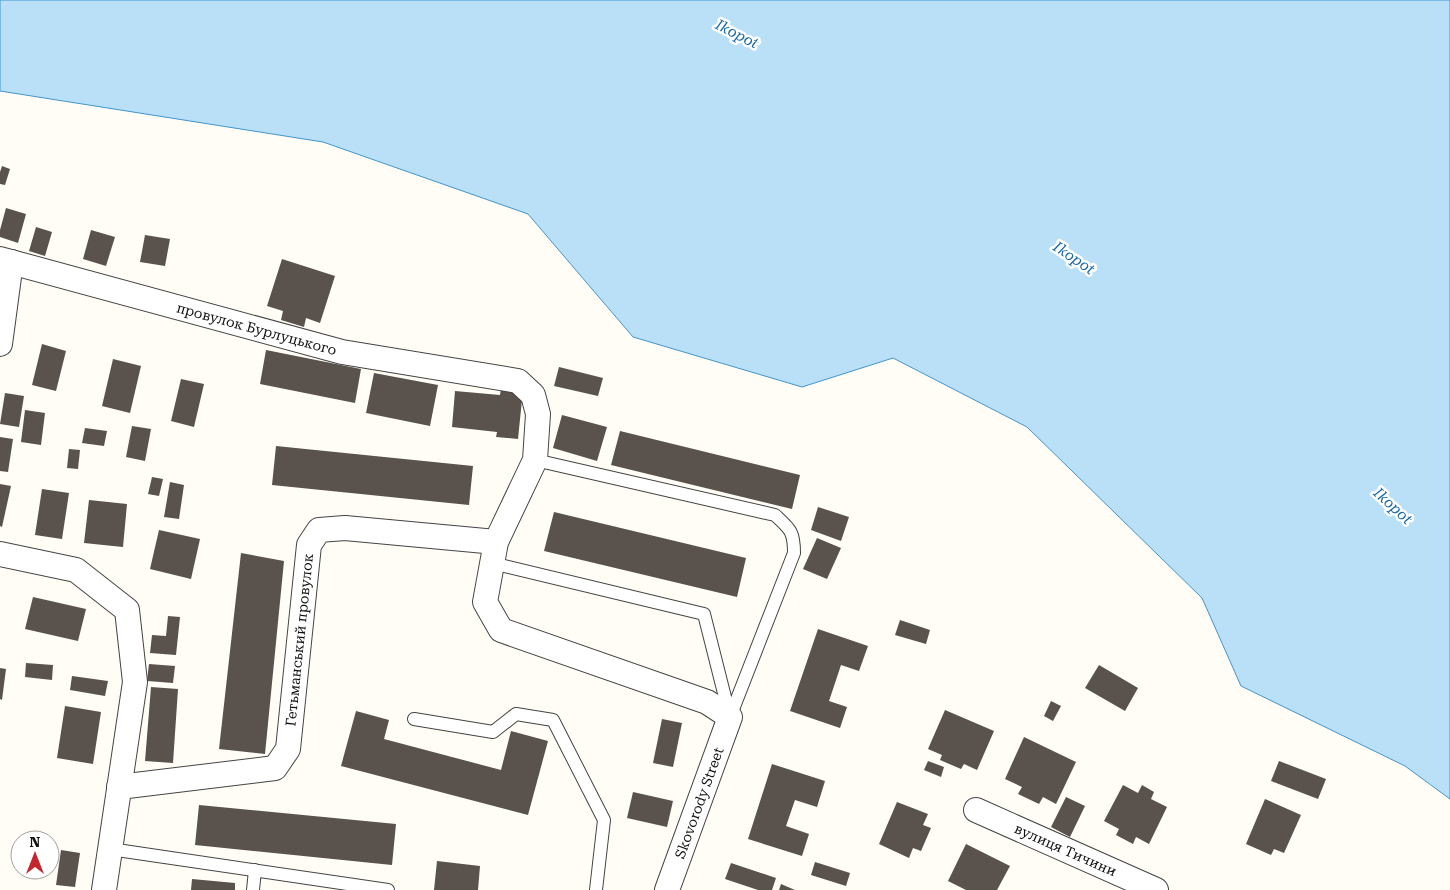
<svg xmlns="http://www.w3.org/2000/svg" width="1450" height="890" font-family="'Roboto Serif',serif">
  <rect width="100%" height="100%" fill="#fffdf5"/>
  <path fill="#b9e0f7" stroke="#3f96cf" d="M0,0H1450V799L1405,766L1241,686L1202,598L1027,427L893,358L802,387L633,337L528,214L323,142L0,91Z"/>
  <path fill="#5a524d" d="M2,166L10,169L5,185L0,184V172Z
    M6,208L26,214L18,243L0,237V230Z
    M36,227L52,232L45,256L29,251Z
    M91,230L115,237L106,266L83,259Z
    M145,235L170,239L165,266L140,262Z
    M282,259L335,276L320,323L306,318L304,327L281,320L283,311L267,306Z
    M42,344L66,351L56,391L32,385Z
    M266,350L361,369L355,403L260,384Z
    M113,359L141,366L130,413L102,406Z
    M559,367L603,378L598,396L554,386Z
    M374,373L438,385L430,426L366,413Z
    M181,379L204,384L194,427L171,421Z
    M501,388L523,390L518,439L496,437L497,432L452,427L455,391L500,395Z
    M5,393L24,396L19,427L0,424Z
    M25,410L45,413L41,445L21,442Z
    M562,415L607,427L597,461L553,448Z
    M132,426L151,429L145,461L126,457Z
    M85,428L107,431L104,446L82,443Z
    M620,431L800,475L792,509L611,465Z
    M0,437L13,439L8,472L0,471Z
    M276,446L473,466L469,505L272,485Z
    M69,449L80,450L78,469L67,468Z
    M152,477L163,479L159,496L148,494Z
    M170,482L184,485L179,519L164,517Z
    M0,484L11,486L2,527L0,526Z
    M42,489L69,493L62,539L35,535Z
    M89,500L127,504L123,547L84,543Z
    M818,507L849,517L841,541L811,530Z
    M554,512L746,558L737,597L544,551Z
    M159,530L200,539L191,579L150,569Z
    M817,538L841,548L827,579L803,569Z
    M241,553L284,561L265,754L219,749Z
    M33,597L86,609L78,641L25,629Z
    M168,616L180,617L176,655L150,653L152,635L166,636Z
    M900,620L930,630L926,644L895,635Z
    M818,629L868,646L859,671L841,665L829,701L847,707L840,728L790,711Z
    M26,663L53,665L52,680L25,677Z
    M149,664L175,666L173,683L147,681Z
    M1099,665L1138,688L1125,711L1085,688Z
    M0,668L6,669L2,700L0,699Z
    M72,676L108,681L105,696L70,690Z
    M151,687L178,689L173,763L145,761Z
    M1051,701L1061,706L1053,721L1044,716Z
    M65,706L101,712L93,764L57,758Z
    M945,710L994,731L977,770L964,764L961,769L940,760L942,755L928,749Z
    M356,711L389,720L384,739L501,770L511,731L548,741L528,815L341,766Z
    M662,719L682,723L673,767L653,763Z
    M1024,737L1076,762L1056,804L1043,797L1039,804L1018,794L1022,787L1005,779Z
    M928,761L944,767L941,777L924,770Z
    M1279,761L1326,779L1318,799L1271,781Z
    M772,764L825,781L817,807L795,800L786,826L809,834L802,856L748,839Z
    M1123,785L1138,793L1142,785L1154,792L1151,799L1167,807L1149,844L1136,837L1133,844L1116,835L1119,829L1104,821Z
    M633,792L673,801L667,827L627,818Z
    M1066,797L1085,806L1070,837L1051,827Z
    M1265,799L1301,815L1284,853L1274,849L1271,855L1246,844Z
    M897,802L928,814L923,825L931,828L921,851L913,848L909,858L879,844Z
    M199,805L396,824L392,865L195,845Z
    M966,844L1010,866L997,890H966L948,881Z
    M61,850L80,853L75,887L56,885Z
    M437,861L480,866L478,890H434Z
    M815,862L850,873L846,886L811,875Z
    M731,863L776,878L772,890H758L725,879Z
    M192,879L235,883V890H191Z
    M781,884L795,890H779Z"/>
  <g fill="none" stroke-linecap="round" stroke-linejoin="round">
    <defs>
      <path id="service" d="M535,460L775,515C790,529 794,531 794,553L730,717
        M492,563L704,614L730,717
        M414,719L493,732L516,714L553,720L604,820L596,890
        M110,849L388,890
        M253,890L255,870"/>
      <g id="minor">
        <path id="s1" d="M0,259L342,352L518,381L533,395L538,414L535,460L496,542L485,602L501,630L707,702L730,717L667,890"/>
        <path d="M0,344L11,262"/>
        <path d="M0,554L76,570L127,610L135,682L104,890"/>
        <path id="s2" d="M119,787L275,768L288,749L309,545L319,530L345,528L496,542"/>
        <path id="s3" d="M976,810L1156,890"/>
      </g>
    </defs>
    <use href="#service" stroke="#444" stroke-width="14"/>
    <use href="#minor" stroke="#444" stroke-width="26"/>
    <use href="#service" stroke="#fff" stroke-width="12"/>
    <use href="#minor" stroke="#fff" stroke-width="24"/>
  </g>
  <g text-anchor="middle" stroke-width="5" stroke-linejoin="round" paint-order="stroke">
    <g font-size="14" fill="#111" stroke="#fff">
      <text dy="5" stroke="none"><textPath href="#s1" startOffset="266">провулок Бурлуцького</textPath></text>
      <text dy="5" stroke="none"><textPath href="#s2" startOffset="290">Гетьманський провулок</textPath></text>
      <text transform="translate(699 803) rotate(-70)" y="5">Skovorody Street</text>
      <text dy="5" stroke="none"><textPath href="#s3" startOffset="98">вулиця Тичини</textPath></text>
    </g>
    <g font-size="15" font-style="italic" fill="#1768a6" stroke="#fff">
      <text transform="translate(737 34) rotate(27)" y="5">Ikopot</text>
      <text transform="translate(1074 258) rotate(34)" y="5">Ikopot</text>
      <text transform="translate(1393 506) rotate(42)" y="5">Ikopot</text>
    </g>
  </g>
  <g transform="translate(35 855)"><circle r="24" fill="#ffffff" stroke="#a0a0a0"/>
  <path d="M0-4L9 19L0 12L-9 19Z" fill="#c4262e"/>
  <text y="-8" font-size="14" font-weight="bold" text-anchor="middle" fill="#111111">N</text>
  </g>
</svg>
